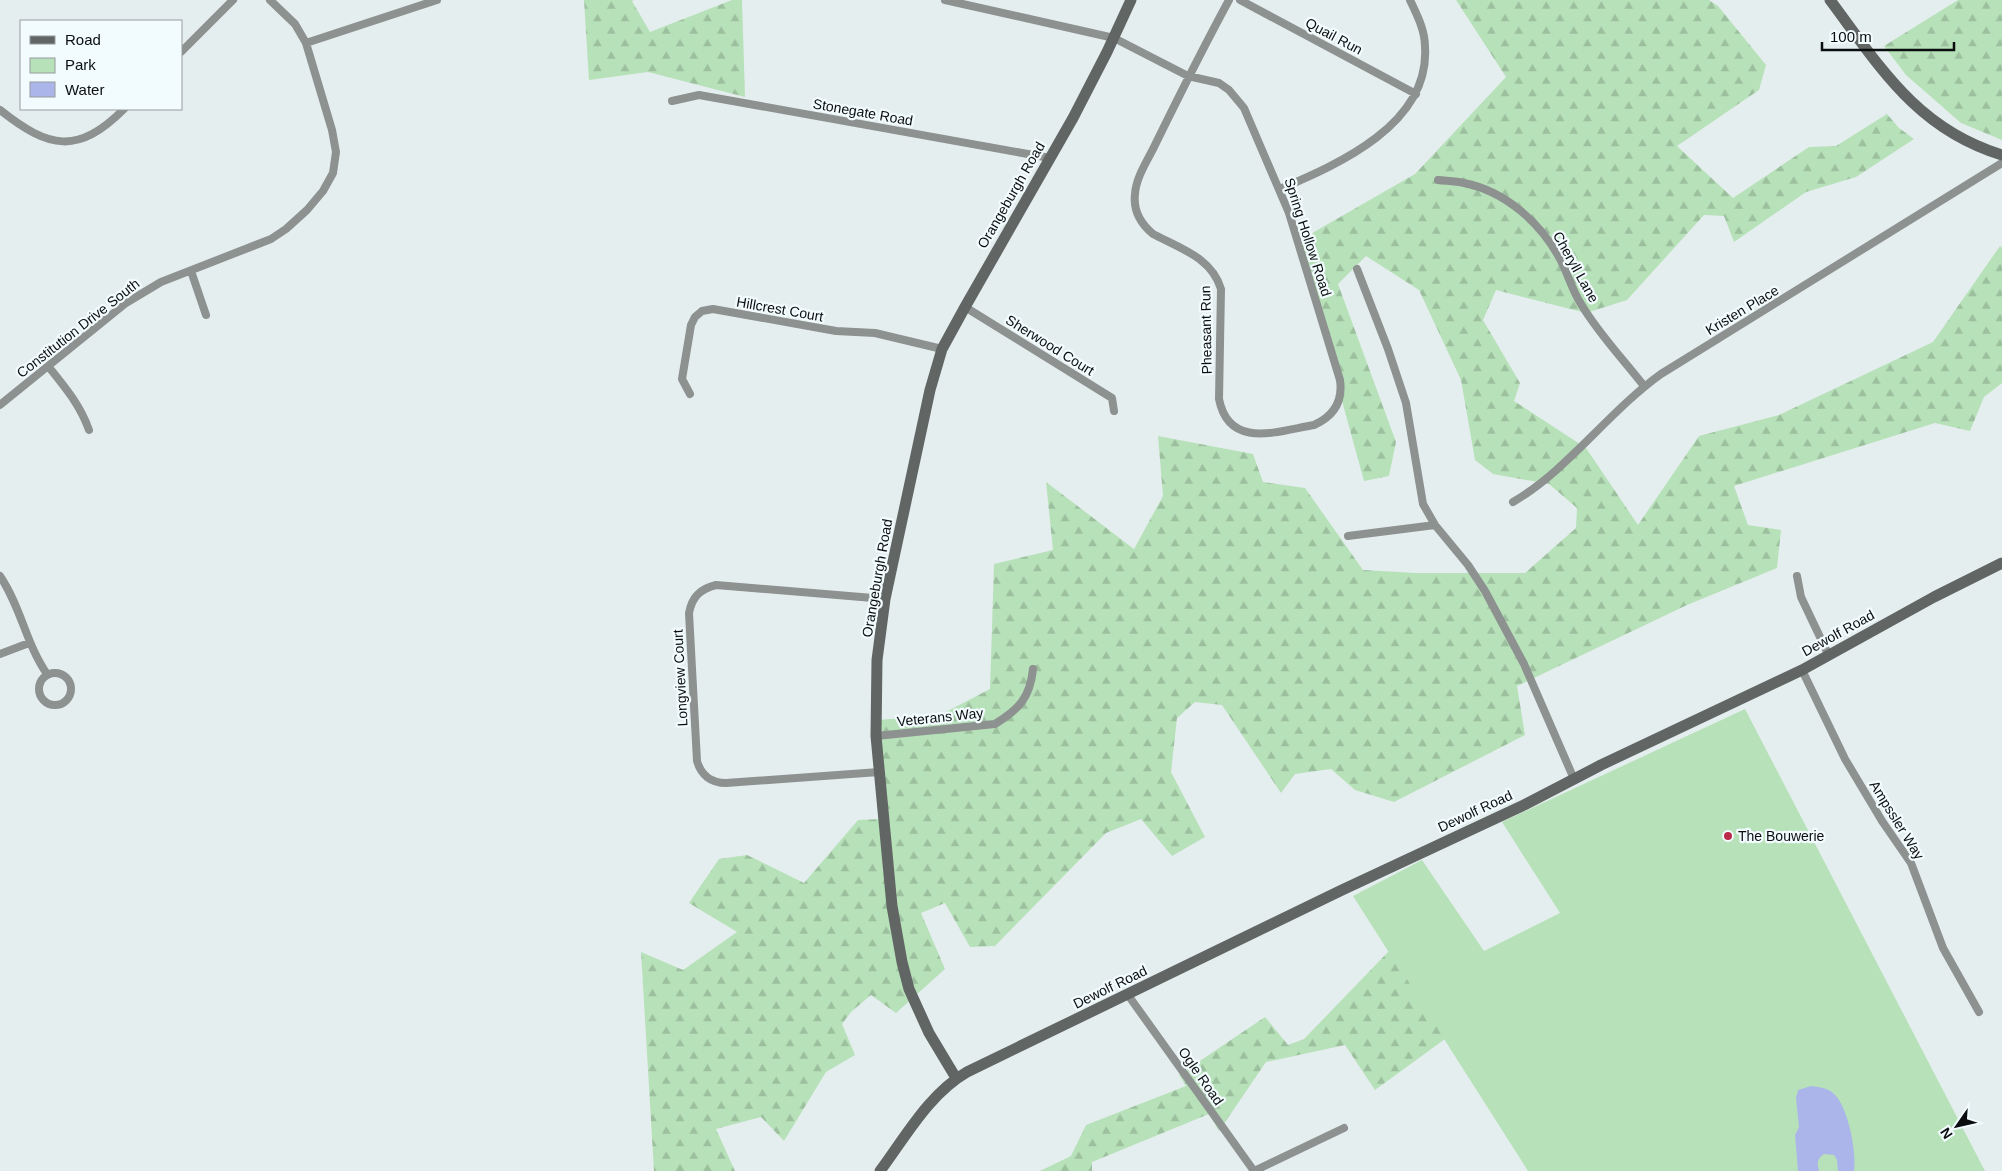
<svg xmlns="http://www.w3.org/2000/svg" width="2002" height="1171" font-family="Arial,sans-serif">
  <defs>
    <pattern id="forest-firs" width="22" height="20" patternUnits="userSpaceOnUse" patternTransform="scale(1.25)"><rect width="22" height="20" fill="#b7e1b9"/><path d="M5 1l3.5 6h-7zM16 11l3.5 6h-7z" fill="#9cc09e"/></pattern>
  </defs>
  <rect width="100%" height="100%" fill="#e5eeef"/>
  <path fill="#b7e1b9" d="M1745,709L1985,1171H1528L1353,896L1422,860L1484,951L1560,913L1502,822Z"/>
  <path fill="url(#forest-firs)" d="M584,0H634L632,1L650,32L732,0H742L745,97L648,72L589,80Z
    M1456,0H1709L1718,6L1766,65L1759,90L1677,146L1733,198L1809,147L1836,146L1887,114L1899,128L1914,139L1856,177L1806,192L1734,242L1724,216L1704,215L1627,300L1586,313L1496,290L1483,320L1520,383L1514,401L1586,448L1638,525L1699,436L1779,415L1933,342L2000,246L2002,248V383L1984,397L1970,431L1935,423L1734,486L1748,525L1781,530L1777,568L1687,605L1517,686L1525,735L1394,802L1355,790L1331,769L1295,774L1281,793L1222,705L1195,702L1177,718L1171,772L1205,837L1172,856L1141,819L1106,833L995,946L970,947L945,903L921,913L945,969L896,1013L871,995L851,1012L842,1024L855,1055L826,1072L784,1141L761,1117L716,1129L735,1171H654L641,952L683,970L737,932L689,903L719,859L747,855L804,883L858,820L882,819L878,720L940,715L990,689L994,564L1053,550L1046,482L1134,549L1163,496L1158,436L1253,454L1263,482L1305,488L1363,570L1416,573H1525L1576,528L1577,508L1549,484L1493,474L1475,460L1461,380L1419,290L1366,256L1338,284L1396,442L1389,476L1364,481L1300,248L1314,232L1415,174L1506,77Z
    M1958,0H2002V140L1961,123L1906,75L1884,46Z
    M1389,951L1445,1039L1375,1090L1345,1045L1266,1062L1219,1131L1209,1114L1092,1162V1171H1040L1071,1156L1086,1125L1186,1086L1179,1075L1265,1017L1288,1045L1304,1039Z"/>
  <path fill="#abb5ea" d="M1811,1086C1818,1087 1828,1088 1833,1093C1848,1105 1857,1153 1854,1171H1838L1837,1160L1834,1155L1824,1154C1817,1159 1817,1163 1819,1171H1798L1795,1135L1799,1127L1796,1098L1798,1090Z"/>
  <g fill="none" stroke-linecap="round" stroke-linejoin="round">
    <path stroke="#8d9190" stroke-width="8" d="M945,0L1114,38L1188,76L1219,83L1229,90L1244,108L1289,213L1340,380C1343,401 1334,416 1314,425C1278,431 1229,450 1219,399L1221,289C1212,258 1180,248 1153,234C1141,224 1133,211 1135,194C1136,177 1148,160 1155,145C1179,96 1203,48 1229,0
      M1240,0L1416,94
      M306,43L437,0
      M181,52L233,0
      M672,101L699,95L1050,158
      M0,110C49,149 78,155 124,109
      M1438,180C1446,181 1455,181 1464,183C1505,191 1541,223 1560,259C1568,274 1572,290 1581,304C1598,333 1623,359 1644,386
      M1280,189C1339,164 1430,124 1425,47C1425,30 1417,15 1410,0
      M1357,269L1388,349L1406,403L1423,504L1435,525L1468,565L1485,591L1524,664L1574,779
      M191,271L206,315
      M965,307L1112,398L1114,411
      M48,366C65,387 80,405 89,430
      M690,394L682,379L691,325L695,317L702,311L713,309L836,331L875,333L942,349
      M0,405L126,303L161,282L271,239L286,229L307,210L323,191L333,173L336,152L332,130L306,43L295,24L270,0
      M1513,502C1568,470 1608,412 1661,374L2002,163
      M1348,536L1435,525
      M0,576C21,607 26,644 47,674
      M1797,576L1801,597L1829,656
      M0,654L29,643
      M1802,670L1845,759L1882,821L1911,863L1943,948L1979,1012
      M39 689a16 16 0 1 1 32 0a16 16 0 1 1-32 0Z
      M876,736L995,724C1019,709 1030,698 1033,669
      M879,772L726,783C711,783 701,775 697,761L689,613C692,597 700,589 716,585L885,599
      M1128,995L1254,1171
      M1254,1171L1344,1128"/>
    <path stroke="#616664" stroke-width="11" d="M1830,0C1880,67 1917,129 2002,155
      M956,1078L929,1033L909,989L902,962L892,906L876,736L877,660L885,599L930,390L942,349L965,307L1073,118L1107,52L1131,0
      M880,1171C906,1136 929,1094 967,1072L1342,890L1524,805L1601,765L1802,670L1934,597L2002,563"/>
  </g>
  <circle fill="#bb2a4a" stroke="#f2fbfd" stroke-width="2" cx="1728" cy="836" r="5"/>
  <g text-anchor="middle" stroke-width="4.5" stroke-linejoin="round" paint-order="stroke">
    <g font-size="14" fill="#0b0e0e" stroke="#f2fbfd">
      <text transform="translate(1334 36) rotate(28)" y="5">Quail Run</text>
      <text transform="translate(863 112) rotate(10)" y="5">Stonegate Road</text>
      <text transform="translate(1011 195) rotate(-60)" y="5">Orangeburgh Road</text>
      <text transform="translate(1308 237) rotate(72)" y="5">Spring Hollow Road</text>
      <text transform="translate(1576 267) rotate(61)" y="5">Cheryll Lane</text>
      <text transform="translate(780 309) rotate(10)" y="5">Hillcrest Court</text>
      <text transform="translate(1742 310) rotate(-31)" y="5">Kristen Place</text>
      <text transform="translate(78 328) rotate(-38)" y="5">Constitution Drive South</text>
      <text transform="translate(1206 330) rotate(-91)" y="5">Pheasant Run</text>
      <text transform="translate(1050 345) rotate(32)" y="5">Sherwood Court</text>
      <text transform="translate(877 578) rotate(-80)" y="5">Orangeburgh Road</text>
      <text transform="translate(1838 633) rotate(-29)" y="5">Dewolf Road</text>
      <text transform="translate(680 678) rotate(-93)" y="5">Longview Court</text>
      <text transform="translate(940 717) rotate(-6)" y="5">Veterans Way</text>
      <text transform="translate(1475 811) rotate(-25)" y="5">Dewolf Road</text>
      <text transform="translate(1897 820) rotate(58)" y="5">Ampssler Way</text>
      <text transform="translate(1110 987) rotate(-26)" y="5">Dewolf Road</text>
      <text transform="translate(1201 1076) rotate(55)" y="5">Ogle Road</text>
    </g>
    <g font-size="14" fill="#0b0e0e" stroke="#f2fbfd" text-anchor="start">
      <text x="1738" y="841">The Bouwerie</text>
    </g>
  </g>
  <rect x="20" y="20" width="162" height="90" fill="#f2fbfd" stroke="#969c9d"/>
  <rect x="30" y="36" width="25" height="8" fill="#616664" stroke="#969c9d"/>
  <text x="65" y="45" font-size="15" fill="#0b0e0e">Road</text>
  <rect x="30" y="58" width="25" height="15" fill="#b7e1b9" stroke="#969c9d"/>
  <text x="65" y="70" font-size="15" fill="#0b0e0e">Park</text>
  <rect x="30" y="82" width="25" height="15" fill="#abb5ea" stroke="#969c9d"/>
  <text x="65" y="95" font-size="15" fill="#0b0e0e">Water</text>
  <g transform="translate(1957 1126) rotate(236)" stroke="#f2fbfd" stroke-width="4" paint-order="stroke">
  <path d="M0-4L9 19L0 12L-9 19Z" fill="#0b0e0e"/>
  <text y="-8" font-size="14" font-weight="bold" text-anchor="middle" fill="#0b0e0e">N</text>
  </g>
  <path d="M1822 42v8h132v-8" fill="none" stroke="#0b0e0e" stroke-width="2.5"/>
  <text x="1830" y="42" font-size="15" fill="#0b0e0e" stroke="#f2fbfd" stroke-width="4" paint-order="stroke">100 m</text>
</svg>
